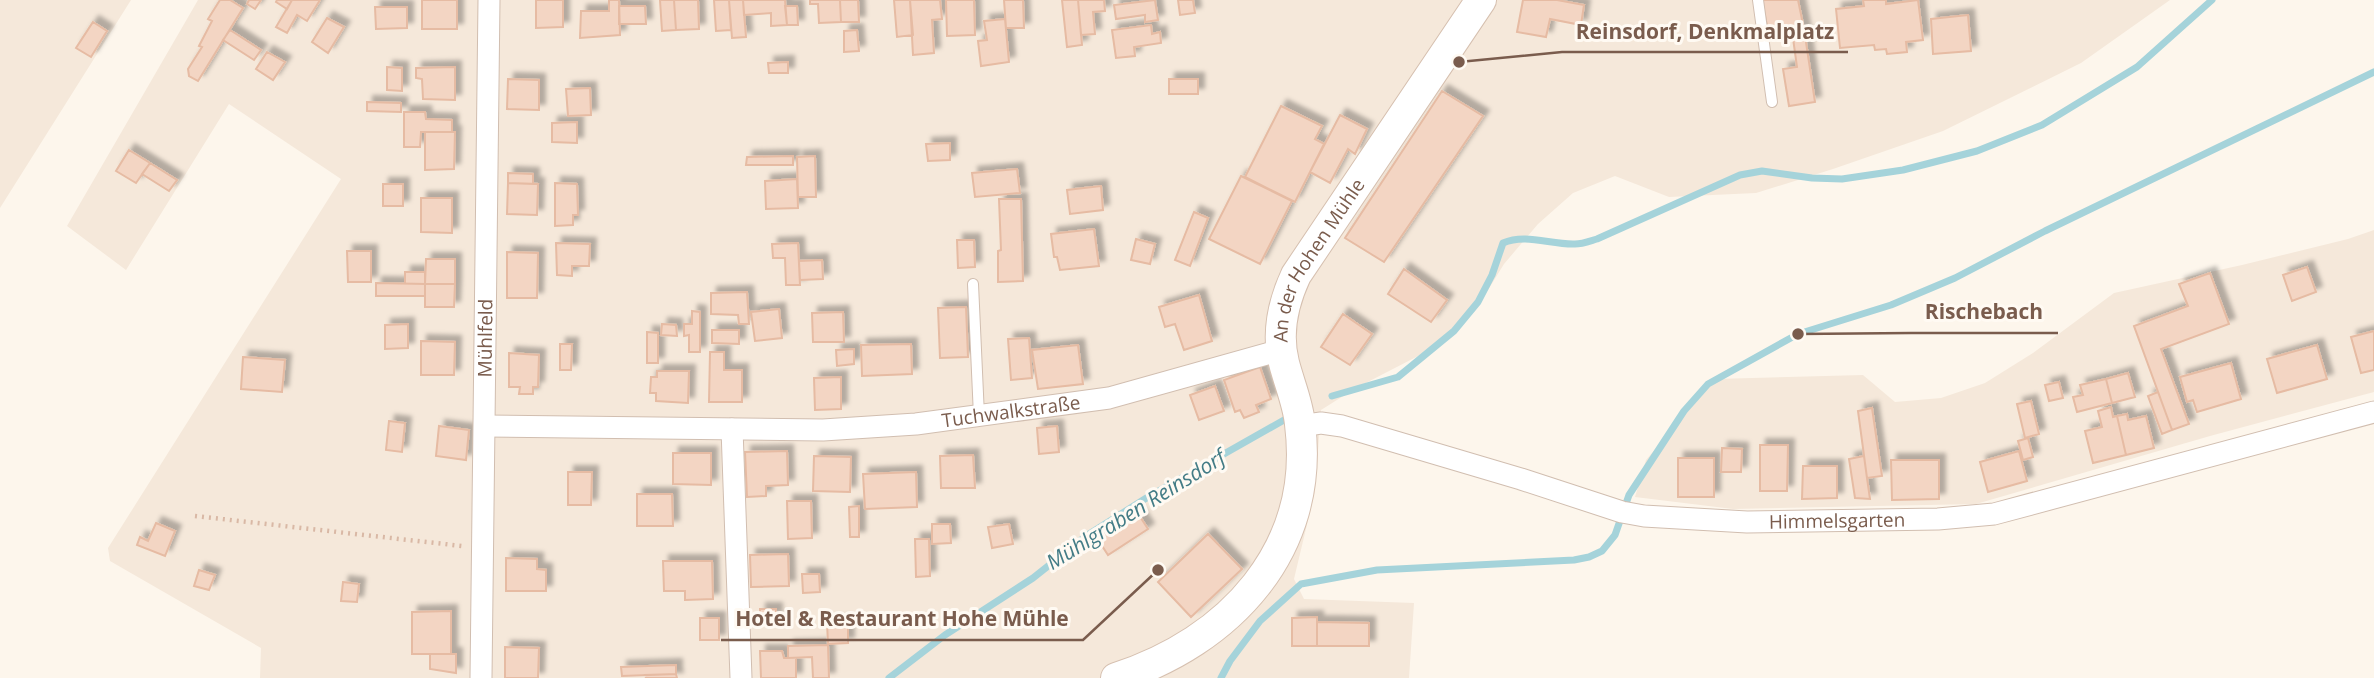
<svg xmlns="http://www.w3.org/2000/svg" width="2374" height="678" font-family="'Open Sans',sans-serif">
  <defs>
    <filter id="shadow"><feDropShadow dx="6" dy="-6" stdDeviation="2" flood-color="#0004"/></filter>
  </defs>
  <rect width="100%" height="100%" fill="#fdf6ec"/>
  <path fill="#f5e8da" d="M0,0H131L0,208Z
    M198,0H2170L2081,63L1943,131L1833,169L1756,193L1669,197L1615,176L1573,193L1538,224L1504,264L1475,311L1424,353L1356,388L1321,410L1315,491L1294,579L1304,599L1414,603L1409,678H260L261,648L110,561L108,548L341,179L229,104L126,270L67,226Z
    M2374,230V392L2210,436L1976,504L1733,509L1635,497L1646,460L1715,379L1863,375L1895,402L1941,398L1985,383L2033,353L2114,293L2242,265L2348,239Z"/>
  <g fill="none" stroke-linecap="round" stroke-linejoin="round">
    <path stroke="#a5d3da" stroke-width="7" d="M1332,396L1398,377L1454,331L1478,302L1492,275L1503,243C1526,233 1551,245 1575,244C1582,244 1590,241 1597,239L1740,175L1762,171L1812,178L1842,179L1903,170L1977,151L2042,125L2137,67L2212,0
      M889,678L945,635L1033,578L1086,536L1148,497L1284,420
      M1221,678L1230,661L1260,621L1301,584L1377,570L1574,560L1589,557L1602,551L1615,535L1629,495L1684,411L1708,384L1798,334L1891,305L1955,278L2045,231L2374,72"/>
  </g>
  <path fill="#f3d5c3" stroke="#e6bba3" stroke-width="2" filter="url(#shadow)" d="M220,0H230L243,8L198,81L189,76L188,69L202,47L199,46L212,21L208,19Z
    M249,0H261L255,9L247,4Z
    M277,0H292L287,9L276,2Z
    M292,0H320L307,21L297,15L287,33L276,27Z
    M422,0H457V29H422Z
    M536,0H563V27L536,28Z
    M609,0H619L620,35L580,38L581,11H609Z
    M660,0H674L676,30L662,31Z
    M674,0H698L699,29L676,30Z
    M714,0H729L731,30L716,31Z
    M729,0H743L746,37L732,38Z
    M743,0H785L787,25L771,26V13L744,15Z
    M810,0H840L841,22L819,23L818,4H810Z
    M840,0H858L859,22H841Z
    M894,0H910L913,35L897,37Z
    M910,0H940L942,19L932,20L934,53L913,55Z
    M946,0H974L975,35L947,36Z
    M1004,0H1023L1024,28H1006Z
    M1062,0H1078L1082,45L1067,47Z
    M1078,0H1104L1105,11L1093,12L1095,34L1081,35Z
    M1155,0L1158,20L1145,22V15L1116,19L1114,5Z
    M1178,0H1193L1195,13L1180,15Z
    M1523,0H1557L1584,5L1581,25L1550,19L1546,37L1517,32Z
    M1762,0H1798L1804,29L1769,36Z
    M1863,0H1886V4L1918,0L1923,40L1906,42L1907,52L1887,54L1886,49L1875,50L1874,45L1840,48L1836,9L1864,6Z
    M619,6H645L646,24H619Z
    M785,6H797L798,25H787Z
    M375,7H407V28L376,29Z
    M1968,15L1971,51L1933,54L1931,19Z
    M327,18L344,27L328,53L312,42Z
    M1005,19L1009,62L981,66L978,41L987,40L984,21Z
    M93,22L107,31L91,57L76,48Z
    M1151,25L1152,34L1160,32L1161,43L1134,47L1135,56L1116,58L1112,30Z
    M1804,29L1815,102L1789,106L1783,69L1797,67L1792,31Z
    M230,30L261,50L254,60L223,40Z
    M857,30L859,51L844,52V31Z
    M267,52L285,62L273,80L256,69Z
    M788,62V73H769L768,63Z
    M387,67L402,68V91L387,90Z
    M455,67V100L423,99L422,79L416,78V68Z
    M508,79L539,80V110L507,109Z
    M1169,79H1198V94H1169Z
    M590,88L591,115L568,116L566,89Z
    M1442,91L1483,116L1384,262L1345,238Z
    M367,102L401,103V112L367,111Z
    M1281,106L1322,126L1315,139L1324,144L1295,202L1245,177Z
    M404,112H425L426,119L452,120V132H421L420,147H404Z
    M1340,115L1367,129L1355,154L1348,149L1330,183L1310,172Z
    M577,122V143L552,142V123Z
    M425,132H455L454,169L425,170Z
    M950,143V160L928,161L926,144Z
    M129,150L150,163L136,183L116,171Z
    M793,156V165H746L747,157Z
    M815,156L816,197H798L797,157Z
    M150,163L177,180L169,191L142,174Z
    M1017,169L1020,193L975,197L972,173Z
    M508,173L533,174V184L508,183Z
    M1241,176L1292,201L1260,264L1209,239Z
    M797,179L798,208L766,209L765,181Z
    M508,183L538,184L537,215L507,214Z
    M555,183L577,184L578,215H573V225L555,226Z
    M383,184H403V206H383Z
    M1101,186L1103,210L1070,214L1067,190Z
    M421,198H452V233L421,232Z
    M999,199H1021L1023,281L998,282V251L1001,250Z
    M1194,212L1208,218L1190,266L1175,260Z
    M1094,229L1099,266L1060,270L1057,257H1054L1051,234Z
    M1136,239L1155,244L1150,264L1131,260Z
    M957,240H974L975,267L958,268Z
    M556,243L590,244L589,266H572V276L557,275Z
    M798,243L800,285H786L785,258H773L772,244Z
    M347,251H371V282H348Z
    M507,252L538,253L537,298H507Z
    M426,259H455V284H425Z
    M822,260L823,279L800,280L799,261Z
    M2307,267L2316,292L2292,301L2283,275Z
    M1404,269L1447,300L1431,322L1388,294Z
    M405,272H425V284H405Z
    M2210,273L2229,324L2161,349L2189,424L2172,430L2134,326L2188,306L2179,284Z
    M376,283L425,284V296H376Z
    M425,284H455L454,307H425Z
    M747,292L749,324H739L738,315L711,314V293Z
    M1199,295L1212,341L1184,350L1175,324L1165,327L1159,307Z
    M966,307L968,357L940,358L938,308Z
    M779,309L782,338L755,341L751,312Z
    M692,311L700,312V352H689V335L684,336V324H692Z
    M843,312L844,342H813L812,313Z
    M1343,314L1372,334L1350,365L1321,347Z
    M408,324V348L385,349V325Z
    M662,324L676,325L677,336L661,335Z
    M712,330H739V344L712,343Z
    M2374,331V370L2361,373L2351,337Z
    M647,332L658,333V363H647Z
    M1029,338L1032,378L1011,380L1008,339Z
    M421,341L455,342L454,375H421Z
    M560,344H572L571,370H560Z
    M911,344L912,374L862,376L861,345Z
    M1078,345L1083,384L1038,389L1032,350Z
    M2317,345L2327,379L2277,393L2267,359Z
    M854,349V364L837,366L836,350Z
    M710,352H724V370H742V402H709Z
    M509,353L539,355L538,387H533V394H519L520,387H509Z
    M243,357L285,360L282,392L241,389Z
    M2231,363L2241,399L2197,412L2193,400L2187,402L2180,377Z
    M1260,367L1271,399L1256,405L1259,412L1244,418L1240,410L1235,412L1224,380Z
    M657,371H689L688,403L656,401V393H650L651,377H657Z
    M2128,373L2135,397L2112,403L2106,379Z
    M841,377V409L815,410L814,378Z
    M2106,379L2112,403L2077,412L2073,397L2083,395L2080,385Z
    M2059,382L2063,398L2049,401L2045,385Z
    M1215,386L1224,411L1199,420L1190,395Z
    M2158,392L2172,430L2162,434L2148,396Z
    M2031,401L2039,434L2025,438L2017,404Z
    M2111,407L2113,417L2117,416L2126,455L2093,463L2085,431L2102,427L2098,411Z
    M1872,408L1882,476L1867,478L1858,411Z
    M2127,414L2128,420L2146,416L2154,448L2126,455L2117,416Z
    M389,421L405,423L402,452L386,450Z
    M439,426L469,430L466,460L436,456Z
    M1057,426L1059,452L1039,454L1037,428Z
    M2028,438L2033,457L2023,460L2018,441Z
    M1760,445H1788L1787,491H1760Z
    M1722,448L1742,449L1741,472H1721Z
    M787,451L788,485L766,486V496L747,497L745,452Z
    M2019,451L2027,481L1988,492L1980,462Z
    M673,453H711V485L673,484Z
    M973,455L975,488H941L940,456Z
    M814,456L851,457L850,492L813,491Z
    M1864,456L1867,478L1870,499L1855,498L1849,459Z
    M1678,458H1714V497H1678Z
    M1891,460H1939V499L1892,500Z
    M1803,466H1837V498L1802,499Z
    M568,472H592L591,505H568Z
    M916,472L917,507L865,509L863,474Z
    M637,494H672L673,526H637Z
    M787,501H811L812,538L788,539Z
    M859,506V537H850L849,507Z
    M1137,512L1148,529L1108,555L1097,538Z
    M156,523L175,531L165,556L137,545L140,537L148,541Z
    M932,524H950L951,543L932,544Z
    M1009,524L1013,544L992,548L988,527Z
    M1208,534L1242,569L1191,617L1158,582Z
    M915,539H929L930,576L916,577Z
    M788,554L789,586L751,587L750,555Z
    M506,558L537,559V569L546,570V591H506Z
    M663,561H712L713,599L685,600V591H664Z
    M199,570L215,575L209,590L194,586Z
    M802,574H819L820,592L803,593Z
    M343,582L359,584L357,602L341,601Z
    M760,609H776V618H760Z
    M451,611V654H412V612Z
    M1317,617V646H1292V618Z
    M700,618H719V640H700Z
    M827,622H848V643L828,644Z
    M1317,622L1369,623V646H1317Z
    M828,645L829,678H813L812,657L788,658V646Z
    M505,647L539,648L538,678H505Z
    M760,651H782L784,658H796V678H761Z
    M430,654H456V673L430,669Z
    M676,665V674L622,676L621,667Z
    M676,674L677,678H646L645,675Z"/>
  <g fill="none" stroke-linecap="round" stroke-linejoin="round">
    <defs>
      <path id="lane" d="M1758,0L1772,102
        M973,284L979,416"/>
      <g id="street">
        <path id="s1" d="M485,426L823,430L916,424L1109,398L1281,350"/>
        <path id="s2" d="M1300,426L1321,423L1342,426L1521,479L1622,512L1644,516L1747,522L1938,519L1994,514L2374,412"/>
        <path d="M732,429L741,678"/>
        <path id="s3" d="M481,678L489,0"/>
      </g>
      <g id="secondary">
        <path id="s4" d="M1116,678C1229,642 1316,550 1300,424C1298,403 1289,383 1284,363C1276,332 1283,303 1296,275L1481,0"/>
      </g>
    </defs>
    <use href="#lane" stroke="#d1beb0" stroke-width="12"/>
    <use href="#street" stroke="#d1beb0" stroke-width="23"/>
    <use href="#secondary" stroke="#d6c0b0" stroke-width="32"/>
    <path stroke="#d9b8a5" stroke-width="4.5" stroke-dasharray="2 5" stroke-linecap="butt" d="M195,516L462,546"/>
    <use href="#lane" stroke="#fff" stroke-width="10"/>
    <use href="#street" stroke="#fff" stroke-width="21"/>
    <use href="#secondary" stroke="#fff" stroke-width="30"/>
  </g>
  <g text-anchor="middle" stroke-width="6" stroke-linejoin="round" paint-order="stroke">
    <g font-size="19" fill="#7a5c4d" stroke="#fffaf3">
      <text dy="7" stroke="none"><textPath href="#s4" startOffset="518">An der Hohen Mühle</textPath></text>
      <text dy="7" stroke="none"><textPath href="#s3" startOffset="340">Mühlfeld</textPath></text>
      <text dy="7" stroke="none"><textPath href="#s1" startOffset="527">Tuchwalkstraße</textPath></text>
      <text dy="7" stroke="none"><textPath href="#s2" startOffset="551">Himmelsgarten</textPath></text>
    </g>
    <g font-size="21" font-style="italic" fill="#437c86" stroke="#fffaf3">
      <text transform="translate(1136 510) rotate(-32)" y="7">Mühlgraben Reinsdorf</text>
    </g>
  </g>
  <path fill="none" stroke="#7a5c4d" stroke-width="2.5" d="M1459 62L1562 52H1848M1798 334L1911 333H2058M1158 570L1083 640H721"/>
  <g fill="#7a5c4d" stroke="#fffaf3" stroke-width="2.5">
    <circle cx="1459" cy="62" r="7"/>
    <circle cx="1798" cy="334" r="7"/>
    <circle cx="1158" cy="570" r="7"/>
  </g>
  <g font-size="21" text-anchor="middle" font-weight="bold" fill="#7a5c4d" stroke="#fffaf3" stroke-width="6" stroke-linejoin="round" paint-order="stroke">
    <text x="1705" y="39">Reinsdorf, Denkmalplatz</text>
    <text x="1984" y="319">Rischebach</text>
    <text x="902" y="626">Hotel &amp; Restaurant Hohe Mühle</text>
  </g>
</svg>
